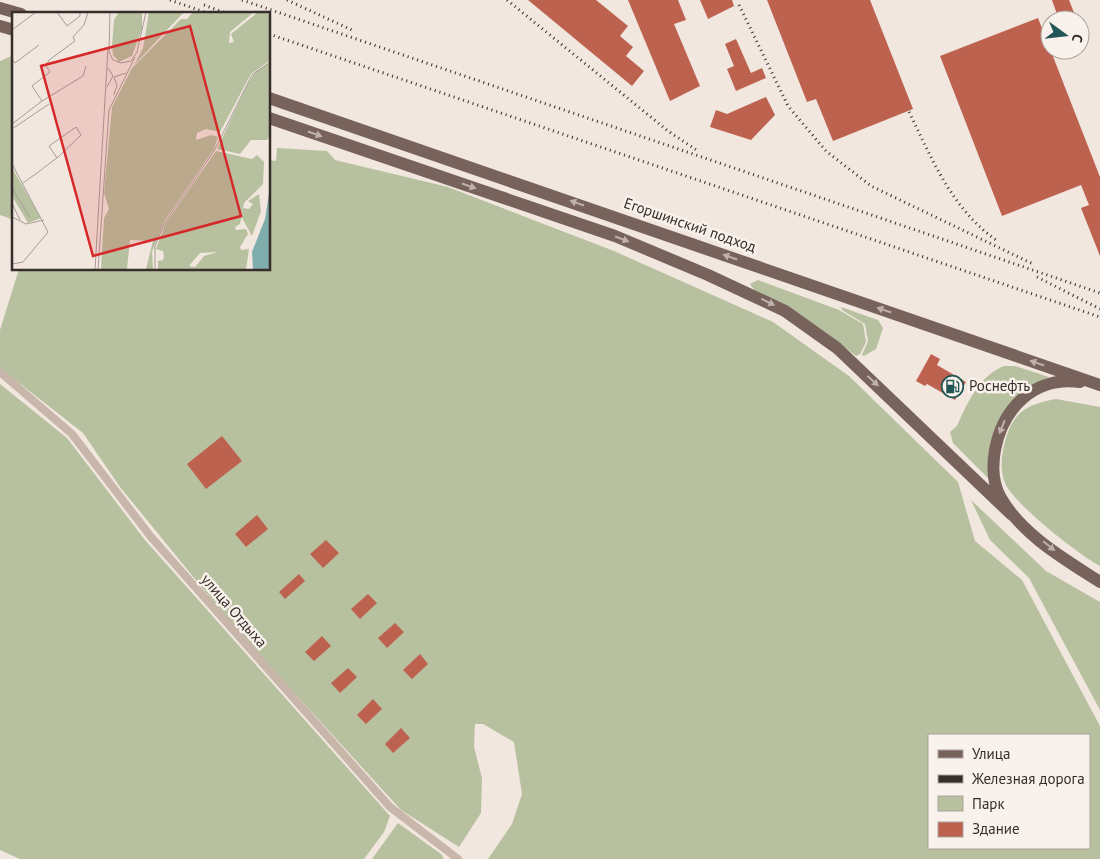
<svg xmlns="http://www.w3.org/2000/svg" width="1100" height="859" font-family="'PT Sans',sans-serif">
  <rect width="100%" height="100%" fill="#f1e7df"/>
  <path fill="#b7c09f" fill-rule="evenodd" d="M14,55V220L0,215V61Z
    M277,148L327,151L335,160L448,187L614,251L773,322L849,376L958,482L975,541L1022,580L1100,726V859H488L512,824L522,794L514,742L483,724H475L474,747L482,778L481,813L459,847L401,810L235,628L120,487L83,433L0,368V330L19,269H269V160L276,161ZM929,735H1089V848H929Z
    M758,280L839,310L863,324L866,342L860,354L856,356L822,330L755,291L750,284Z
    M841,307L878,320L883,328L876,349L864,356L862,355L868,341L865,324L842,310Z
    M1004,366H1015L1049,377C1004,397 986,430 988,478L953,443L950,432L957,426C967,403 980,375 1004,366Z
    M0,384L67,438L145,540L390,816L384,832L364,859H20L0,850Z
    M1056,399L1100,407V566C1079,555 1014,504 1005,483C999,468 1002,452 1006,438C1014,410 1030,404 1056,399Z
    M971,500L1046,571L1100,602V710L1029,578L990,540Z
    M398,823L441,854L444,859H372Z"/>
  <path fill="#be6250" d="M528,0H596L628,26L620,36L633,47L626,56L644,71L632,86Z
    M628,0H678L686,20L674,24L700,86L670,101Z
    M700,0H732L734,6L708,19Z
    M767,0H870L913,109L833,141L816,99L807,102Z
    M1052,0H1069L1077,20H1059Z
    M1038,18L1100,177V256L1081,208L1089,205L1081,185L1002,216L940,56Z
    M736,39L751,73L762,68L766,78L736,91L727,69L734,66L725,44Z
    M766,97L775,115L751,140L710,127L716,110L727,114Z
    M931,354L940,359L937,365L966,382L955,400L927,384L925,386L916,381Z
    M222,436L242,461L206,489L187,464Z
    M257,515L268,529L246,547L235,534Z
    M326,540L339,553L323,568L310,554Z
    M299,574L305,581L285,599L279,592Z
    M368,594L377,603L360,619L351,609Z
    M395,623L404,632L387,648L378,638Z
    M322,636L331,646L314,661L305,652Z
    M420,654L428,664L412,679L403,670Z
    M348,668L357,677L340,693L331,683Z
    M373,699L382,709L366,724L357,715Z
    M401,728L410,738L393,753L385,744Z"/>
  <g fill="none" stroke-linecap="round" stroke-linejoin="round">
    <path stroke="#c9b6ab" stroke-width="8" d="M0,372L72,434L151,537L390,807L458,859"/>
    <path stroke="#78635c" stroke-width="12" d="M0,8L21,14
      M0,26L14,30
      M269,98L1100,385
      M269,118L615,236L708,275L785,311L837,348L1012,515
      M1080,382C1035,376 1003,407 995,450C992,467 992,483 1001,498C1022,535 1066,560 1100,582"/>
    <path stroke="#372d2a" stroke-width="3" stroke-dasharray="1 4" stroke-linecap="butt" d="M170,0L210,14
      M242,0L1100,293
      M287,0L352,30
      M507,0L668,131L698,151
      M204,5L228,14
      M739,5L788,106L826,151L871,186L1033,264
      M269,34L1100,317
      M909,112C932,159 952,209 996,240
      M1037,277L1100,309"/>
  </g>
  <defs><path id="oneway-solid" d="M-6-.8H1V-3.2L6.5 0L1 3.2V.8H-6Z" transform="scale(1.25)"/></defs>
  <g fill="#bfb1ab">
    <use href="#oneway-solid" transform="translate(315 134) rotate(19)"/>
    <use href="#oneway-solid" transform="translate(469 186) rotate(19)"/>
    <use href="#oneway-solid" transform="translate(577 203) rotate(-161)"/>
    <use href="#oneway-solid" transform="translate(622 239) rotate(21)"/>
    <use href="#oneway-solid" transform="translate(730 257) rotate(-161)"/>
    <use href="#oneway-solid" transform="translate(768 302) rotate(26)"/>
    <use href="#oneway-solid" transform="translate(884 310) rotate(-161)"/>
    <use href="#oneway-solid" transform="translate(1037 363) rotate(-161)"/>
    <use href="#oneway-solid" transform="translate(873 381) rotate(43)"/>
    <use href="#oneway-solid" transform="translate(1002 427) rotate(112)"/>
    <use href="#oneway-solid" transform="translate(1049 546) rotate(39)"/>
  </g>
  <defs>
    <symbol id="fuel-ring" viewBox="-11 -11 22 22"><circle r="9.5" fill="#f9f1eb" stroke="#225656" stroke-width="1.5"/><path d="M-5.5-6h7V0h2V4h1.3V-2.5L3-4.5l.8-.8L6-3V5H2.5V1h-1V6h-7ZM-4.2-4.7v3.2H.2V-4.7Z" fill="#225656"/></symbol>
  </defs>
  <g fill-rule="evenodd">
    <use href="#fuel-ring" x="940" y="374" width="25" height="25"/>
  </g>
  <g text-anchor="middle" stroke-width="5" stroke-linejoin="round" paint-order="stroke">
    <g font-size="15" fill="#372d2a" stroke="#f9f1eb">
      <text transform="translate(690 225) rotate(19)" y="5">Егоршинский подход</text>
      <text transform="translate(234 611) rotate(49)" y="5">улица Отдыха</text>
    </g>
    <g font-size="15" fill="#372d2a" stroke="#f9f1eb" text-anchor="start">
      <text x="969" y="391">Роснефть</text>
    </g>
  </g>
  <g transform="translate(12 12)">
    <rect width="258" height="258" fill="#f1e7df"/>
    <path d="M107,0H130V17L120,44L107,50L101,43L100,33L102,8ZM137,0H172L122,53L131,36ZM181,0H242L218,20L217,31L222,30L219,22L246,0H257V49L239,62L208,120L194,117L185,121L184,128L199,123L206,125L202,137L152,210L140,240L141,257H134L141,229L118,228L115,257H89L92,206L97,197L92,181L100,95L120,56L169,7H175ZM257,51V125L255,128H239L228,142L205,137L235,73L244,59ZM204,139L240,147L245,143L252,150L251,172L232,191L228,212L223,215L224,218L234,217L236,222L228,235L229,238L237,237L234,257H146V249L151,248L152,244L151,239L144,237L153,212ZM206,240L192,244L183,255L177,254L188,241ZM0,156L29,206L16,211L0,184ZM247,182L249,199L240,224L229,204L231,196L237,197L241,192L236,189Z" fill="#b7c09f" fill-rule="evenodd"/>
    <path d="M257,181V257H241L240,240L253,207Z" fill="#7fadab"/>
    <path fill="none" stroke="#a79d97" stroke-width="1" d="M45,0L55,14L68,4V0M98,0L97,40L101,48L109,51L119,49L125,40L134,0M0,18L24,0M0,47L3,51L27,33M95,75L101,64L96,56M102,83L105,73L102,65L114,61M30,89L71,64L74,54M0,112L30,89L20,74L38,60L34,54L37,48L63,29L61,25L72,13L76,0M0,117L37,92M0,152L36,220L11,250L0,252M11,171L25,161L46,145L69,123L64,115L37,134L45,146M0,176L18,206M0,191L8,208M0,205L14,212L32,208M83,258L96,36M86,258L97,98L123,45M143,258V234L152,212L202,139L240,63L258,50"/>
    <path fill="#d62828" fill-opacity="0.15" stroke="#d62828" stroke-width="2.5" d="M178,14L229,204L81,244L29,54Z"/>
    <rect width="258" height="258" fill="none" stroke="#372d2a" stroke-width="2.5"/>
  </g>
  <rect x="928" y="734" width="162" height="115" fill="#f9f1eb" stroke="#aba39e"/>
  <rect x="938" y="750" width="25" height="8" fill="#78635c" stroke="#aba39e"/>
  <text x="972" y="759" font-size="15" fill="#372d2a">Улица</text>
  <rect x="938" y="775" width="25" height="8" fill="#372d2a" stroke="#aba39e"/>
  <text x="972" y="784" font-size="15" fill="#372d2a">Железная дорога</text>
  <rect x="938" y="796" width="25" height="15" fill="#b7c09f" stroke="#aba39e"/>
  <text x="972" y="809" font-size="15" fill="#372d2a">Парк</text>
  <rect x="938" y="822" width="25" height="15" fill="#be6250" stroke="#aba39e"/>
  <text x="972" y="834" font-size="15" fill="#372d2a">Здание</text>
  <g transform="translate(1065 35) rotate(105)"><circle r="24" fill="#f9f1eb" stroke="#aba39e"/>
  <path d="M0-4L9 19L0 12L-9 19Z" fill="#225656"/>
  <text y="-8" font-size="14" font-weight="bold" text-anchor="middle" fill="#372d2a">С</text>
  </g>
</svg>
